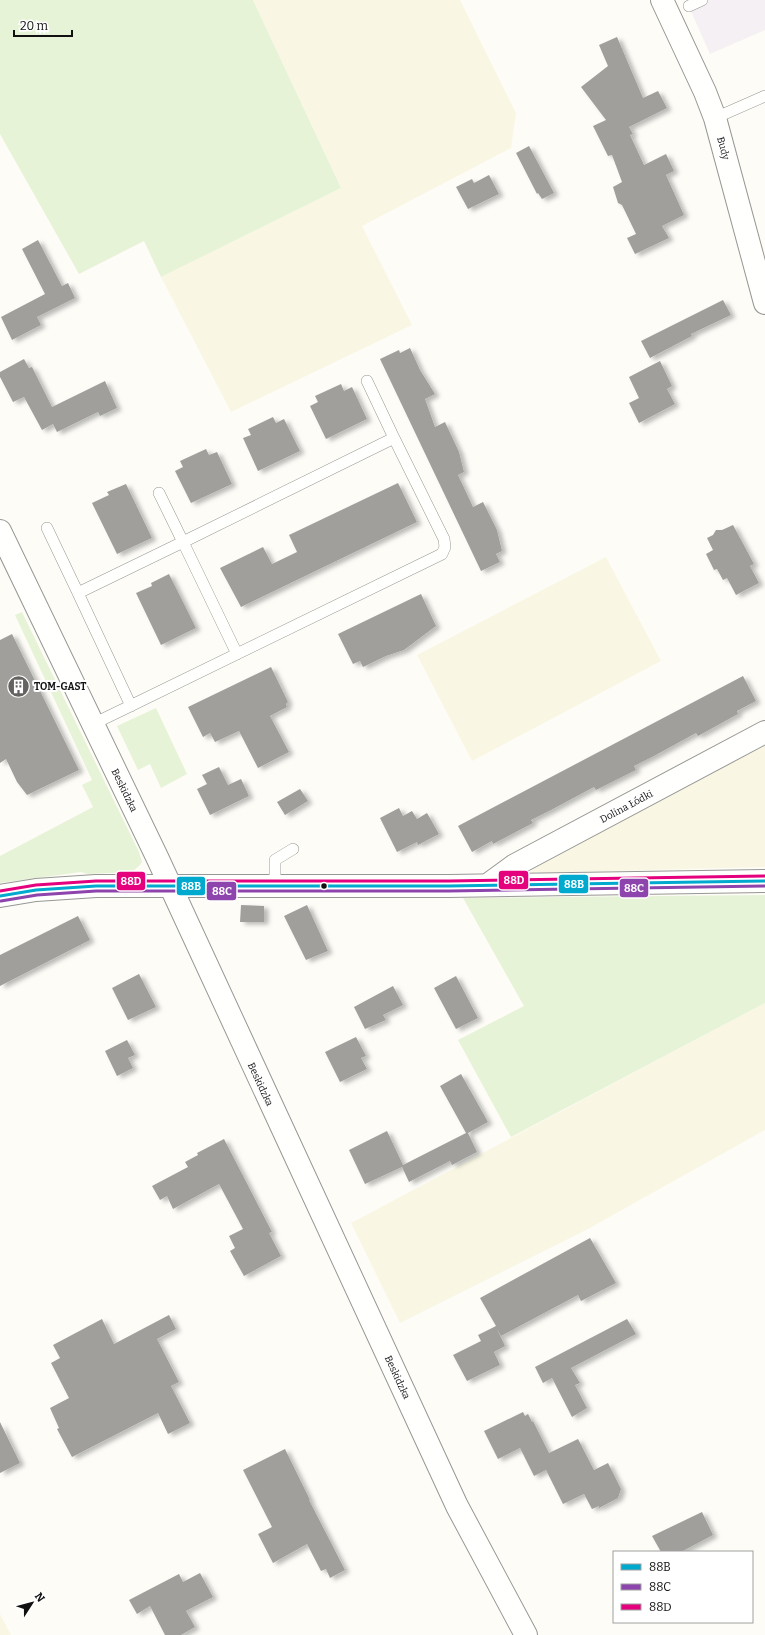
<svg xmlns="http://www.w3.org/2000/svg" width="765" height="1635" font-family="Bitter,serif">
  <defs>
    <filter id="shadow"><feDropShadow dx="4.5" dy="2.5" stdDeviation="2" flood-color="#0004"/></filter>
  </defs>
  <rect width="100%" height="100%" fill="#fdfcf7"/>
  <path fill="#f5f0f3" d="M686,0H765V30L710,54Z"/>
  <path fill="#f9f7e4" d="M253,0H460L516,113L511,148L362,226L412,325L231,412L161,277L341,188Z
    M606,557L661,661L472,761L417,655Z
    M765,741V867L531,873L529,866Z
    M765,1003V1130L588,1229L400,1323L351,1223Z
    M0,1614L11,1635H0Z"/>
  <path fill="#e7f3d7" d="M0,0H253L341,188L161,277L144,241L79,274L0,134Z
    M22,612L139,852L142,862L140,865L132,872L88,874L81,872L0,883V856L93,807L82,785L92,780L15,615Z
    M156,708L187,774L161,788L150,764L138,770L117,726Z
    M765,895V1003L511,1137L458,1040L524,1006L463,898Z"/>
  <path fill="#a19f9c" filter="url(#shadow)" d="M617,37L643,98L658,91L667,108L629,127L633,134L630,135L644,165L666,154L674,171L666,175L684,215L662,226L669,238L635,254L627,238L636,234L622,205L618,203L613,187L622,182L612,155L608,156L593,126L606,120L581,87L608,66L599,45Z
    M529,146L554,193L542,199L538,193L537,194L516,153Z
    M489,175L499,194L468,209L456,187L472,179L474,183Z
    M38,240L62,286L68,283L75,298L37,317L41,325L12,340L1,317L45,294L22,249Z
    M723,300L731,315L691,334L692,336L650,358L641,341Z
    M410,348L420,370L435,394L425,399L435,427L445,422L459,452L464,472L458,475L473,507L483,502L497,530L502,551L496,554L500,562L481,571L380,359L399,350L400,353Z
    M24,359L29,368L32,367L52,407L105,381L117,408L100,416L98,412L57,432L53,424L42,430L24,397L13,402L0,377V372Z
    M660,361L672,386L667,389L675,404L639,423L629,403L639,398L629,377Z
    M341,384L344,391L352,387L367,419L326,439L310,406L318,402L315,396Z
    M273,417L276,423L284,419L300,451L258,471L243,438L251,435L248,429Z
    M206,449L209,455L217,452L232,484L191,503L175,471L183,467L180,461Z
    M398,483L417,522L241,607L220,568L263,547L272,564L297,552L289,535Z
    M126,484L152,538L117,554L92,503L109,495L107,492Z
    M733,525L754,564L750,566L759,583L736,595L727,578L723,580L717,569L714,570L706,554L713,550L707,538L713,535L716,530H722Z
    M169,574L196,628L161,645L136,593L152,586L151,583Z
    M421,594L436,626L404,650L386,656L363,667L360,661L353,664L338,634Z
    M12,634L79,770L27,795L17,782L6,759L0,763V640Z
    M271,667L288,702L286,704L287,707L270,716L289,752L258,768L239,731L215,742L210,733L203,737L188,707Z
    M743,676L756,701L737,711L738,714L698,736L696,733L654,756L634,766L636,770L596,790L594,787L551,810L531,820L533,823L493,844L492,841L472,852L458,826Z
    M219,767L228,785L241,779L249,796L210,815L197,789L207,784L202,775Z
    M300,789L308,801L285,815L277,802Z
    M399,808L403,816L412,811L417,819L427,813L439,834L418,845L417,842L397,852L380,818Z
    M241,905L264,906V922H240Z
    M307,905L328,951L306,960L284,916Z
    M78,916L90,940L0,986V955Z
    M139,974L156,1007L128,1020L112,988Z
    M456,976L478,1018L456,1029L434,988Z
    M393,986L403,1005L383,1015L386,1020L365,1029L354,1007Z
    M356,1037L366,1056L361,1058L367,1069L340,1082L325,1052Z
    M127,1040L135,1055L128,1058L133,1068L117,1076L105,1051Z
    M461,1074L488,1122L468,1133L477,1152L452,1165L450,1161L409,1182L402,1167L365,1184L349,1150L387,1131L403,1165L466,1133L440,1086Z
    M224,1139L272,1232L269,1233L281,1256L244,1276L230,1251L235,1248L229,1236L243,1229L219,1184L173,1209L167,1196L160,1200L152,1186L188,1167L185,1162L198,1155L197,1153Z
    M590,1238L616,1283L581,1301L578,1295L501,1336L497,1329L505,1346L494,1352L500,1365L467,1381L453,1355L481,1341L478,1335L496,1326L480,1298Z
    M169,1315L176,1329L157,1339L179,1382L171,1386L190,1423L168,1434L158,1413L72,1457L57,1429L59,1428L50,1408L69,1398L51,1363L60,1358L53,1345L102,1319L114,1344Z
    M627,1319L636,1334L571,1368L580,1383L575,1385L587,1408L572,1417L552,1378L543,1383L535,1367Z
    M523,1412L525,1416L528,1414L532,1422L533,1421L549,1453L578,1439L594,1470L608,1463L621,1489L618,1498L599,1508V1506L592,1509L584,1494L563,1504L546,1470L534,1476L520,1448L498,1459L484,1431Z
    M0,1422L20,1463L0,1473Z
    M285,1449L310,1500H309L345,1570L330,1578L326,1569L321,1571L307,1544L273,1563L258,1534L272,1527L243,1470Z
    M702,1512L713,1535L681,1552H661L652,1536Z
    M200,1573L213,1597L186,1611L195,1627L181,1635H165L150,1606L137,1614L129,1600L179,1574L183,1582Z"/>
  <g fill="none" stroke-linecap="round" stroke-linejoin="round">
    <defs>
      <path id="service" d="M689,6L702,0
        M715,118L765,96
        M367,381L394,438
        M47,528L78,593
        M131,706L78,593L183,542L159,493
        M93,724L124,709L442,554L445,547L444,539L394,438L183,542L237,654
        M275,886V860L293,849"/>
      <path id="minor" d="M662,0L705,92L715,118L765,303
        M0,531L157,857L457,1506L526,1635
        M489,884L515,865L765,732"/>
      <path id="tertiary" d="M0,896L36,890L96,886H449L765,881"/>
    </defs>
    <use href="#service" stroke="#979795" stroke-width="12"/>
    <use href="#minor" stroke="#979795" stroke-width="24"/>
    <use href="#tertiary" stroke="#979795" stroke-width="24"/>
    <use href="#service" stroke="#fffffe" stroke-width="11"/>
    <use href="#minor" stroke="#fffffe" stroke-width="22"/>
    <use href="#tertiary" stroke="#fffffe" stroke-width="22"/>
    <defs>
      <path id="bus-1" d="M0,896L36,890L96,886H449L765,881"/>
      <path id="bus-2" d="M1,901L37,895L96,891H449L765,886"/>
      <path id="bus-3" d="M0,891L36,885L96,881H449L765,876"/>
    </defs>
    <use href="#bus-1" stroke="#fff" stroke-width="6"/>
    <use href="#bus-2" stroke="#fff" stroke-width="6"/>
    <use href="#bus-3" stroke="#fff" stroke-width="6"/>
    <use href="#bus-1" stroke="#00a9ce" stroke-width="3"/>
    <use href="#bus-2" stroke="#8e44ad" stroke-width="3"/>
    <use href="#bus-3" stroke="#e5007d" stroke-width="3"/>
  </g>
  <defs>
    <symbol id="building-disc" viewBox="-11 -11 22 22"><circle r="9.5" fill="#646362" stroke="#fff"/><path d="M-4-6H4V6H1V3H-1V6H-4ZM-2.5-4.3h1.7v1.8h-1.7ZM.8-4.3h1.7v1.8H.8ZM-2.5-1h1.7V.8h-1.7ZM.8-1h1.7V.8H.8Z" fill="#fff"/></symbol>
  </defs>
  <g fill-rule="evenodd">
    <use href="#building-disc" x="6" y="674" width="25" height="25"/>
  </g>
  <circle fill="#111" stroke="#fff" stroke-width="1.5" cx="324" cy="886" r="3.5"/>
  <g text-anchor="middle" stroke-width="4" stroke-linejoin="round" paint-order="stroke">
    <g font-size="10" fill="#111" stroke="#fff">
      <text transform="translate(724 148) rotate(75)" y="4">Budy</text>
      <text transform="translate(125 790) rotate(64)" y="4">Beskidzka</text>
      <text transform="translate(626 806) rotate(-28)" y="4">Dolina Łódki</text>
      <text transform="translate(261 1084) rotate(65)" y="4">Beskidzka</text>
      <text transform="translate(398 1377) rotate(65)" y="4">Beskidzka</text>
    </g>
    <g font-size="10" font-weight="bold" fill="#111" stroke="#fff" text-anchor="start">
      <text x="34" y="690">TOM-GAST</text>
    </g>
  </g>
  <g stroke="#fff" stroke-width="1.5">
    <rect x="498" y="870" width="31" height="20" rx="4" fill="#e5007d"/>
    <rect x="116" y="871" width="30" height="20" rx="4" fill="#e5007d"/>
    <rect x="558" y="874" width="31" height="20" rx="4" fill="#00a9ce"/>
    <rect x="176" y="876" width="30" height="20" rx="4" fill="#00a9ce"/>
    <rect x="619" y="878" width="30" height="20" rx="4" fill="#8e44ad"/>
    <rect x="206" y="881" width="31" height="20" rx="4" fill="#8e44ad"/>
  </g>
  <g font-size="11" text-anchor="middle" font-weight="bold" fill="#fff">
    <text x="514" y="884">88D</text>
    <text x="131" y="885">88D</text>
    <text x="574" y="888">88B</text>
    <text x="191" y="890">88B</text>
    <text x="634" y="892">88C</text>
    <text x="222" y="895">88C</text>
  </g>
  <rect x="613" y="1551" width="140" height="72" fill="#ffffff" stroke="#a0a0a0"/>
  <rect x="621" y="1564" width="20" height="6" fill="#00a9ce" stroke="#a0a0a0"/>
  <text x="649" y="1571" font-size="12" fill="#111111">88B</text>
  <rect x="621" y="1584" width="20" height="6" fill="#8e44ad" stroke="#a0a0a0"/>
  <text x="649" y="1591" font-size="12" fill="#111111">88C</text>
  <rect x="621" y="1604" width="20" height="6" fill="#e5007d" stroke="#a0a0a0"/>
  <text x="649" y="1611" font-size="12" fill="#111111">88D</text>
  <g transform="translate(32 1603) rotate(54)" stroke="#ffffff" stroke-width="3" paint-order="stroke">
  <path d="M0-3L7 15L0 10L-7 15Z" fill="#111111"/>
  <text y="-6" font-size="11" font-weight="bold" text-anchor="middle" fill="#111111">N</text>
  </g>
  <path d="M14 30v6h58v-6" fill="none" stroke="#111111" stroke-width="2"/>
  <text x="20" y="30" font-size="12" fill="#111111" stroke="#ffffff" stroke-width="3" paint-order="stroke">20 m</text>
</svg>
